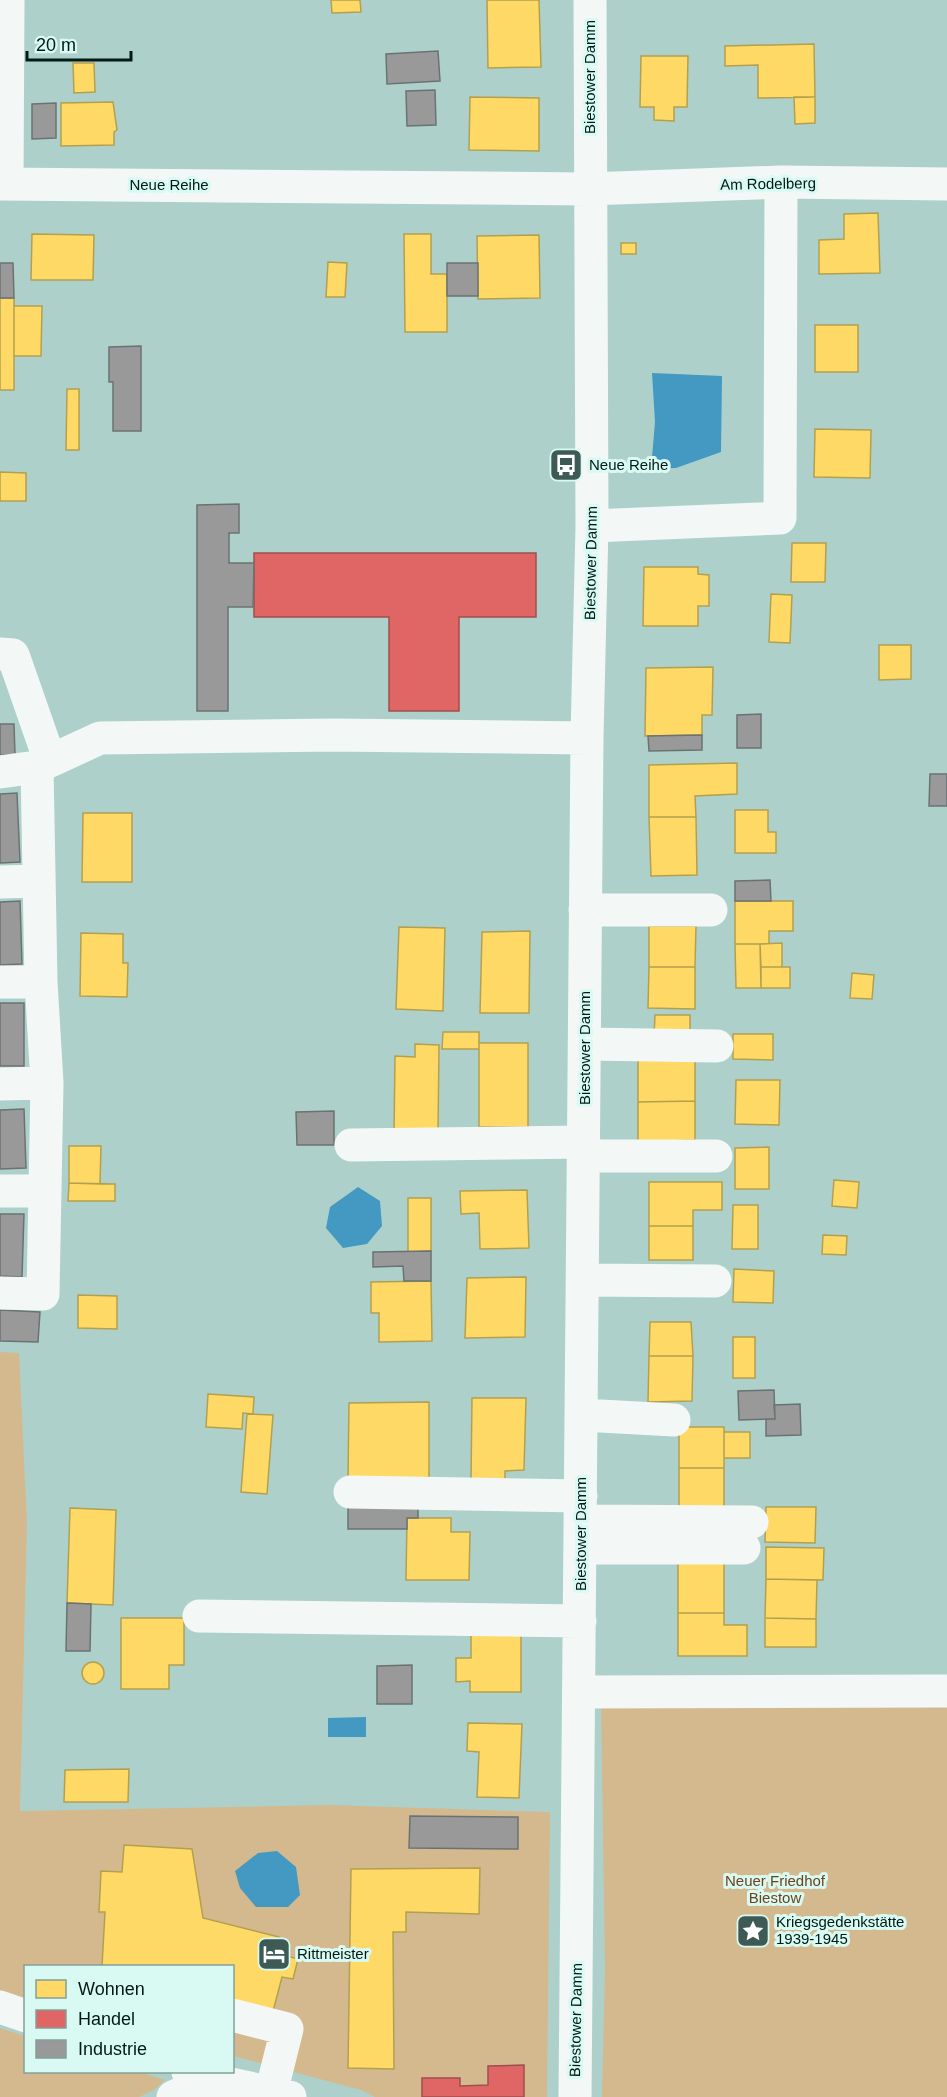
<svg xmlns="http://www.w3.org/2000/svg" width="947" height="2097" font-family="Arial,sans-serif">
  <rect width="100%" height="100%" fill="#add1ca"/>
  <path fill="#d4b98f" d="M0,1352L19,1353L27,1523L20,1811L330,1805L550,1812L547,2097H375L361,2090L233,2056L232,1966H26L25,2000L0,1992Z
    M601,1704L947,1705V2097H602L605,1968Z
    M0,2028L25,2036L26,2072H139L165,2080L154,2090L139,2097H0Z"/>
  <path fill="#4399c1" d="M652,373L722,376L721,452L676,468L651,469L655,422Z
    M358,1187L380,1201L382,1226L367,1244L343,1248L326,1228L330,1207Z
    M366,1717V1737H328V1718Z
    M277,1851L296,1867L300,1895L288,1907H256L240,1888L235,1871L258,1853Z"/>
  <path fill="#ffd966" stroke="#b3a04e" stroke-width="1.5" d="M331,0H360L361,12L332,13Z
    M487,0H539L541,67L488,68Z
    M814,44L815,97L758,98V65L725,66V46Z
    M641,56H688L687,107H674V121L654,120V107H640Z
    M73,63H94L95,92L74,93Z
    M470,97L539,98V151L469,150Z
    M794,97H815V123L795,124Z
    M113,102L117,130L114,132V145L61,146V103Z
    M878,213L880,273L819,274V240L844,239V214Z
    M32,234L94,235L93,280H31Z
    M404,234H431V274H447V332H405Z
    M539,235L540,298L478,299L477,236Z
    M621,243H636V254H621Z
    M328,262L347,263L345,297H326Z
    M0,298H14V390H0Z
    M14,306H42L41,356H14Z
    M815,325H858V372H815Z
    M67,389H79V450H66Z
    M815,429L871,430L870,478L814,477Z
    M0,472L26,473V501H0Z
    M792,543H826L825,582H791Z
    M644,567H698V574L709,575V606H698V626H643Z
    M771,594L792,595L790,643L769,642Z
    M879,645H911V679L879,680Z
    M713,667L712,715H702V735L645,736L646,668Z
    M737,763V794L695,796L696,817H649V765Z
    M735,810H768V832H776V853H735Z
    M83,813H132V882H82Z
    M649,817H696L697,875L651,876Z
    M735,901H793V931H769V944H735Z
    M649,926H696L695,967H649Z
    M399,927L445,928L443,1011L396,1009Z
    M530,931L529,1013H480L482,932Z
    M81,933L123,934V963H128L127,997L80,996Z
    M782,943V967H761L760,944Z
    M735,944H760L761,988H736Z
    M649,967H695V1009L648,1008Z
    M761,967H790V988H761Z
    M852,973L874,975L872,999L850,998Z
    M655,1015H690V1035H654Z
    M443,1032H479V1049H442Z
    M733,1034H773V1060L733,1059Z
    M479,1043H528V1127H479Z
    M415,1044L439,1045L438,1134H394L395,1056L415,1057Z
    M695,1058V1101L638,1102V1059Z
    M736,1080H780L779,1125L735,1124Z
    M695,1101V1140L638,1142V1102Z
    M69,1146H101L100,1184L69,1183Z
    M769,1147V1189H735V1148Z
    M834,1180L859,1182L857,1208L832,1206Z
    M649,1182H722V1210H693V1226H649Z
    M69,1183L115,1184V1201H68Z
    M527,1190L529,1248L480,1249L479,1213L461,1214L460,1191Z
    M408,1198H431V1251L408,1252Z
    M733,1205H758V1249H732Z
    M649,1226H693V1260H649Z
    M823,1235L847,1236L846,1255L822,1254Z
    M734,1269L774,1271L773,1303L733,1302Z
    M526,1277L525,1337L465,1338L467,1278Z
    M431,1281L432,1341L379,1342V1313H371V1282Z
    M78,1295L117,1296V1329L78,1328Z
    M650,1322H691L693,1356H649Z
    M733,1337H755V1378H733Z
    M649,1356H693L692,1401L648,1402Z
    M208,1394L254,1397L253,1414L243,1413L242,1429L206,1427Z
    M472,1398H526L524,1470L505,1471V1480H471Z
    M429,1402V1481H348L349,1403Z
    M247,1414L273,1415L267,1494L241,1492Z
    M679,1427H724V1468H679Z
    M724,1432H750V1458H724Z
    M679,1468H724V1509H679Z
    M766,1507H816L815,1543L765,1542Z
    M70,1508L116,1510L113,1605L67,1603Z
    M407,1518H451V1532H470L469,1580H406Z
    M766,1547L824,1548L823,1580L766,1579Z
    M678,1555H724V1613H678Z
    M766,1579L817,1580L816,1619L765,1618Z
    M678,1613H724V1625H747V1656H678Z
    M121,1618H184V1665H169V1689H121Z
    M765,1618L816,1619V1647H765Z
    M471,1631H521V1692H470V1681L456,1682V1658H471Z
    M82 1673a11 11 0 1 1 22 0a11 11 0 1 1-22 0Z
    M468,1723L522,1724L519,1798L477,1797L479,1752L467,1751Z
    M129,1769L128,1802H64L65,1770Z
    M124,1845L192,1849L203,1918L279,1937L275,1953L298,1959L293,1979L282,1977L272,2015L232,2005V1966H102L105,1912H99L101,1871L122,1872Z
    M480,1868L479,1914L406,1912V1932H393L394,2069L348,2068L351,1869Z"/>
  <path fill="#e06666" stroke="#9d4f4e" stroke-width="1.5" d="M254,553H536V617H459V711H389V617H254Z
    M524,2065V2097H422V2078H460V2086L488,2085V2066Z"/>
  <path fill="#999" stroke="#6b7372" stroke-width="1.5" d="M438,51L440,81L387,84L386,54Z
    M435,90L436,125L407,126L406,91Z
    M56,103V138L32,139V104Z
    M0,263H13L14,298H0Z
    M447,263H478V296H447Z
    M141,346V431H113V382H109V347Z
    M239,504V533H229V563H254L253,607H228V711H197V505Z
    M761,714V748H737V715Z
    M0,724H14L15,755H0Z
    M702,735V750L649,751L648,736Z
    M930,774H947V806H929Z
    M17,793L20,862L0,863V794Z
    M770,880L771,901H735V881Z
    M20,901L22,964L0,965V902Z
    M0,1003H24V1066H0Z
    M24,1109L26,1168L0,1169V1110Z
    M334,1111V1145H297L296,1112Z
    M0,1214H24L22,1277L0,1276Z
    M431,1251V1281H404L403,1266L373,1267V1252Z
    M0,1310L40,1312L38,1342L0,1341Z
    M774,1390L775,1419L739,1420L738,1391Z
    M800,1404L801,1435L766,1436V1419H775L774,1405Z
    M348,1502L418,1503V1518H407V1529H348Z
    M67,1603L91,1604L90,1651H66Z
    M412,1665V1704H377V1666Z
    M410,1816L518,1817V1849L409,1848Z"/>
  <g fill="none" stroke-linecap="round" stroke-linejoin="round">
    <path stroke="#f3f8f7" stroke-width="33" d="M0,184L589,189L781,182L947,184
      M7,184L8,0
      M592,526L780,518L781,182
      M0,654L13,655L50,761
      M0,772L37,767L100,738L334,735L587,738
      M0,882L39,881
      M585,910H711
      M0,982H41
      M585,1044L717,1046
      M0,1084L47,1083
      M351,1145L584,1142
      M583,1156H716
      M0,1191H43
      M583,1280L715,1281
      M0,1293L43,1294L47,1083L41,982L37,767
      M582,1415L674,1420
      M350,1492L581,1496
      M581,1521L752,1522
      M581,1548H744
      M199,1616L580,1621
      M579,1692L947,1691
      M0,2007L26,2016
      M232,2015L287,2029L271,2093
      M188,2072L213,2080L290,2097
      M173,2097L213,2080
      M575,2097L587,738L592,526L590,0"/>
  </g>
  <defs>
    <symbol id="bus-square" viewBox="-11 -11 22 22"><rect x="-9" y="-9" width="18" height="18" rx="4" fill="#3d5a55" stroke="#d9faf3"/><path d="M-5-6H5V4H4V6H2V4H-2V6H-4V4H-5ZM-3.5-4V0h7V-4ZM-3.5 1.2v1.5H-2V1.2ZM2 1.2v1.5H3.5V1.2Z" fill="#fff"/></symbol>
    <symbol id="sight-square" viewBox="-11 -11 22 22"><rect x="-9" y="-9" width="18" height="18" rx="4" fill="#3d5a55" stroke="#d9faf3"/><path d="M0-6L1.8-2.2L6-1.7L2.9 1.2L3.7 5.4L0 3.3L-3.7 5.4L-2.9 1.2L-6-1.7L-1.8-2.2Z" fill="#fff"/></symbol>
    <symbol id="hotel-square" viewBox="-11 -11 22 22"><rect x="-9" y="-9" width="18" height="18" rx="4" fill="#3d5a55" stroke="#d9faf3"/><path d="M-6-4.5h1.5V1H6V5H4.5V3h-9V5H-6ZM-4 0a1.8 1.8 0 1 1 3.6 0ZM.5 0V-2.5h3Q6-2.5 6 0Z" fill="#fff"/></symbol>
  </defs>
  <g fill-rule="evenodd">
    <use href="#bus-square" x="547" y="446" width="38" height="38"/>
    <use href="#sight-square" x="734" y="1912" width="38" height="38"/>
    <use href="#hotel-square" x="255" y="1935" width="38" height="38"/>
  </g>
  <g text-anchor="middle" stroke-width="6" stroke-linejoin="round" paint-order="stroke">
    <g font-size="15" fill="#011a16" stroke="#d9faf3">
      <text transform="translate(590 77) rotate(-90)" y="5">Biestower Damm</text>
      <text transform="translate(768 184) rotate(-1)" y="5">Am Rodelberg</text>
      <text x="169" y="190">Neue Reihe</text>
      <text transform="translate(591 563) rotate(-89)" y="5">Biestower Damm</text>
      <text transform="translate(585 1048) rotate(-90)" y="5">Biestower Damm</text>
      <text transform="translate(581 1534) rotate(-90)" y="5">Biestower Damm</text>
      <text transform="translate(576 2020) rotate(-89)" y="5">Biestower Damm</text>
    </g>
    <g font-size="15" fill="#011a16" stroke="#d9faf3" text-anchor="start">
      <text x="589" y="470">Neue Reihe</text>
      <text x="776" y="1927">Kriegsgedenkstätte<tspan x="776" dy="17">1939-1945</tspan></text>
      <text x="297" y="1959">Rittmeister</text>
    </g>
    <g font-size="15" fill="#6b431d" stroke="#d9faf3">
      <text x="775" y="1886">Neuer Friedhof<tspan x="775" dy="17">Biestow</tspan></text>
    </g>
  </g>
  <rect x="24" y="1965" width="210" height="108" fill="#d9faf3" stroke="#83a09b" stroke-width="1.5"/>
  <rect x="36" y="1980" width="30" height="18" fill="#ffd966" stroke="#83a09b" stroke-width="1.5"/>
  <text x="78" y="1995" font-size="18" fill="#011a16">Wohnen</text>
  <rect x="36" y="2010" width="30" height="18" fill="#e06666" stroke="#83a09b" stroke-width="1.5"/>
  <text x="78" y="2025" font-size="18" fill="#011a16">Handel</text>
  <rect x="36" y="2040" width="30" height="18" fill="#999999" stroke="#83a09b" stroke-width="1.5"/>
  <text x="78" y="2055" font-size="18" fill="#011a16">Industrie</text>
  <path d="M27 51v9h104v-9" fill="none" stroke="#011a16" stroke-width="3"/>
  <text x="36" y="51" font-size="18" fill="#011a16" stroke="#d9faf3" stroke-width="4.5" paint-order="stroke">20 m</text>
</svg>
